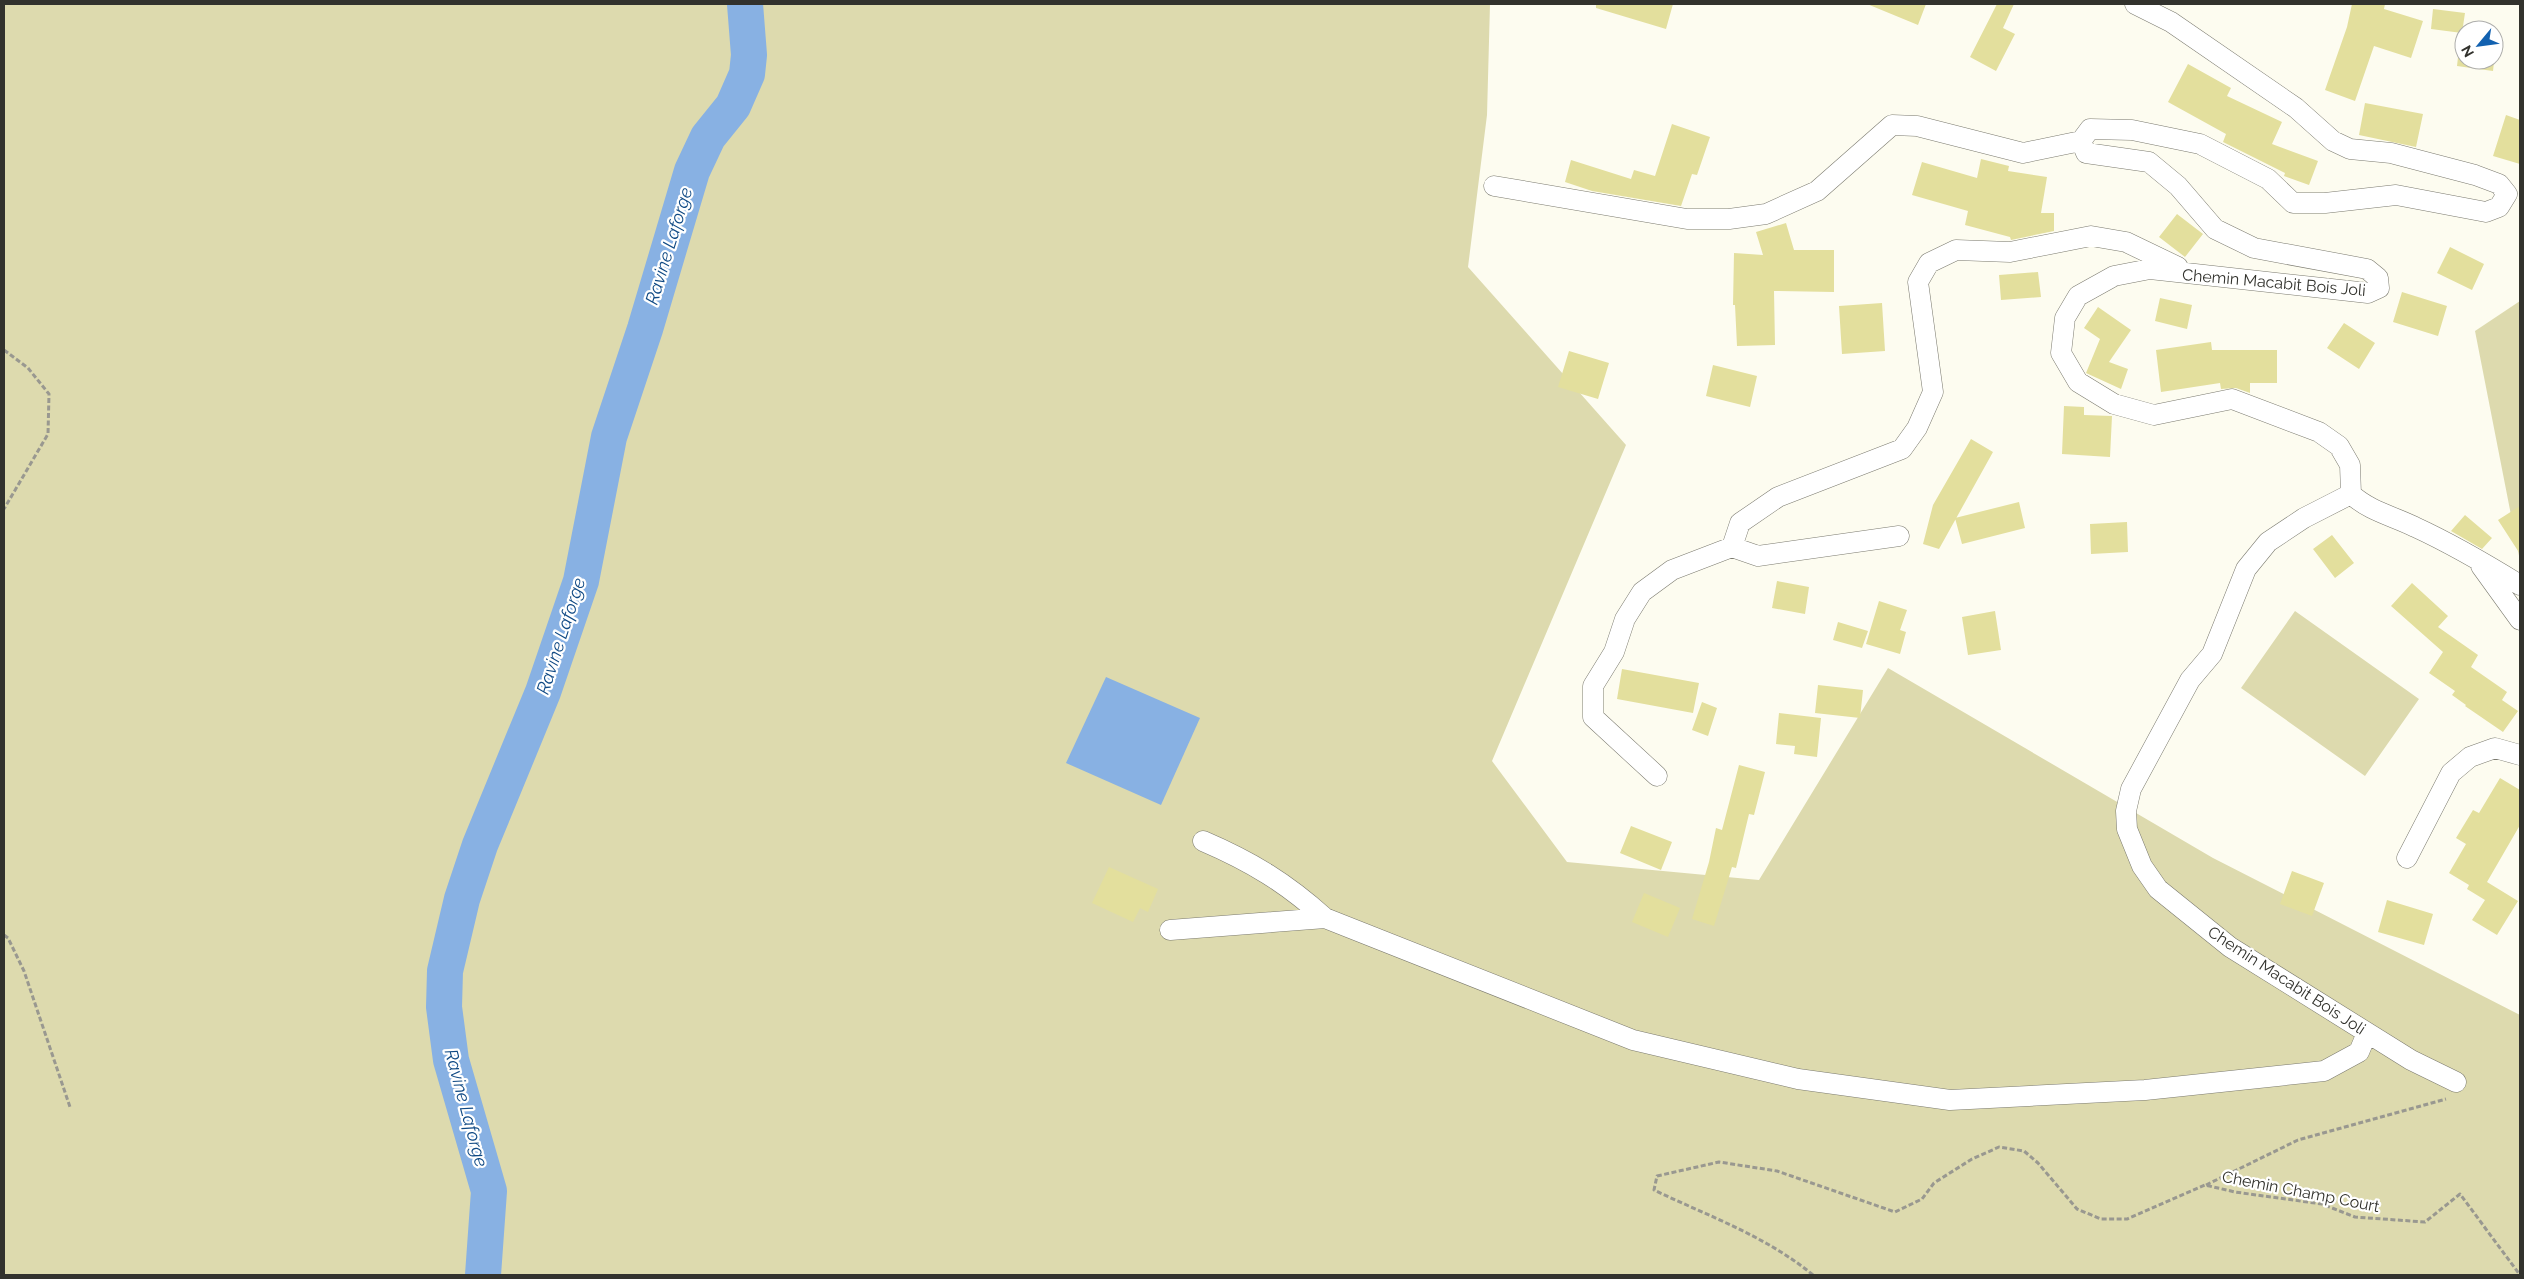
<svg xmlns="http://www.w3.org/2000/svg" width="2524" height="1279" font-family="Raleway,sans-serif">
  <rect width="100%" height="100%" fill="#fdfcf0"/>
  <path fill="#dddaae" d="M4,4H1490L1487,115L1468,267L1626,445L1492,761L1567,862L1759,880L1888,668L2213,858L2520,1015V1275H4Z
    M2520,301V561L2475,331Z
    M2295,611L2419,699L2365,776L2241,688Z"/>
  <path fill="#88b1e3" d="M1106,677L1200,718L1161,805L1066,763Z"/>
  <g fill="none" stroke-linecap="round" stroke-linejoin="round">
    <path stroke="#88b1e3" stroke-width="36" d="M483,1275L489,1191L451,1060L444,1007L445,971L462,899L480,845L543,692L581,581L609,437L645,329L692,171L708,137L733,106L747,74L749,55L745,4"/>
  </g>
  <path fill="#e3df9d" d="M1596,4H1673L1666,29L1596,8Z
    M1867,4H1926L1918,25Z
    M1997,4H2014L2003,28L2015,34L1996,71L1970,57Z
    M2352,4H2385L2384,9L2423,21L2411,58L2374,46L2355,101L2325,90L2347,27Z
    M2433,9L2465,13L2462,33L2431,29Z
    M2460,40L2464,41V60H2494V44H2496L2493,71L2457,66Z
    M2188,64L2231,88L2227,96L2282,122L2272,144L2318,161L2309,185L2284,176L2285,173L2223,142L2226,134L2168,102Z
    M2365,103L2423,114L2416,147L2359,135Z
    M2506,115L2520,120V164L2493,156Z
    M1672,124L1710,137L1697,175L1692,174L1681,206L1592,191L1565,182L1571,160L1631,179L1634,170L1655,176Z
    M1981,159L2009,166L2008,171L2047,177L2041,213H2054V231L2011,240L2010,237L1965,225L1968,211L1912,195L1922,162L1977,178Z
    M2177,214L2203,234L2185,257L2159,237Z
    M1786,223L1794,250H1834V292L1774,291L1775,345L1737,346L1735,305H1733L1734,253L1763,255L1756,232Z
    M2450,247L2484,264L2472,290L2437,273Z
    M2038,272L2041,297L2001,300L1999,275Z
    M2402,292L2447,306L2438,336L2393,322Z
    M2160,298L2192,305L2187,329L2155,321Z
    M1882,303L1885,351L1842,354L1839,306Z
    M2098,307L2131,330L2109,362L2128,369L2121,389L2086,373L2100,339L2084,328Z
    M2344,323L2375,343L2359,369L2327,348Z
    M2211,342L2212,350H2277V383H2250V393L2236,388L2221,389L2220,383L2161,392L2156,350Z
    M1569,351L1609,363L1598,399L1558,387Z
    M1713,365L1757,376L1750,407L1706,396Z
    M2064,406L2084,407V415L2112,416L2110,457L2062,454Z
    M1971,439L1993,452L1939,549L1923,544L1933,505Z
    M2019,502L2025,528L1962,544L1955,518Z
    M2520,506V554L2498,520Z
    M2465,515L2492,538L2482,549L2451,531Z
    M2127,522L2128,552L2091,554L2090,524Z
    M2332,535L2354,563L2335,578L2313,549Z
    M1777,581L1809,587L1805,614L1772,608Z
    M2412,583L2448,616L2438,627L2478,655L2471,667L2507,692L2502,700L2518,711L2503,732L2465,706L2466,705L2452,695L2455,691L2429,673L2443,652L2391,606Z
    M1879,601L1907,610L1900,630L1906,632L1900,654L1866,644Z
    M1995,611L2001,650L1968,655L1962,617Z
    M1838,622L1868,631L1862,648L1833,640Z
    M1622,669L1699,683L1693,713L1617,699Z
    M1818,685L1863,690L1860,718L1815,713Z
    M1702,702L1717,708L1708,736L1692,730Z
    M1779,713L1821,718L1817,757L1794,754L1795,746L1776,744Z
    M1739,765L1765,772L1754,815L1749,814L1736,868L1732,867L1714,926L1692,919L1709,862L1716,828L1722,830Z
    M2500,778L2520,790V825L2487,882L2518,901L2497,935L2472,920L2485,900L2467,889L2469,885L2449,873L2466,844L2456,838L2473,810L2479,813Z
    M1631,826L1672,842L1661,870L1620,853Z
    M1109,867L1158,889L1148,912L1140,908L1133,922L1092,903Z
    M2292,871L2324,883L2312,916L2280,904Z
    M1644,893L1680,908L1668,937L1632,922Z
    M2387,900L2433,914L2424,945L2378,932Z"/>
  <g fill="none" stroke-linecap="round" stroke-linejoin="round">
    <defs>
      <path id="minor" d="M2135,4L2171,22L2296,108L2333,141L2350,149L2391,153L2475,175L2499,184L2507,194L2499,207L2486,212L2396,195L2325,203H2293L2268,179L2200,144L2132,130L2090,129L2081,141L2086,153L2149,162L2178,186L2215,229L2254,248L2367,269L2378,278L2379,288L2368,293L2150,269L2114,276L2078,296L2065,318L2061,353L2078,382L2114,404L2154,415L2232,399L2319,432L2339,446L2350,465L2351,494C2369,511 2393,516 2415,527C2452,544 2486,564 2520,585
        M1494,186L1687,219H1729L1766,214L1817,191L1892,125L1917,126L2023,153L2081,141
        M2351,494L2304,518L2268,542L2246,569L2212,654L2190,680L2131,789L2126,811L2127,829L2142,866L2158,889L2230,947L2411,1060L2456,1082
        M1899,536L1758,556L1732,547L1740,523L1778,497L1902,449L1917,428L1933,392L1918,282L1929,263L1956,250L2010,252L2091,236L2126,242L2178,267
        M2481,566L2520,620
        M1657,776L1593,717V686L1614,652L1625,619L1642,592L1672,570L1732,547
        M1203,841C1252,862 1286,883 1325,918L1633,1040L1798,1079L1950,1100L2145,1090L2324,1071L2359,1052L2367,1033
        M2407,858L2451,773L2470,757L2495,748L2520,755
        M1170,930L1325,918"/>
    </defs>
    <use href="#minor" stroke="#7b7a6f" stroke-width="21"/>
    <path stroke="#999890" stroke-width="3" stroke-dasharray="5 2.5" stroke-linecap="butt" d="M4,350L28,368L49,394L48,434L4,509
      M4,935L8,938L24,971L70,1107
      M2206,1185L2298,1140L2446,1099
      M1813,1275C1766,1236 1708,1216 1654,1190L1657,1176L1719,1162L1777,1171L1895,1212L1922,1199L1934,1183L1972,1159L1999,1147L2024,1151L2038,1163L2077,1209L2101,1219H2127L2205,1185L2235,1192L2322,1204L2355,1217L2425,1222L2460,1194L2520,1275"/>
    <use href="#minor" stroke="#fff" stroke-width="20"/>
  </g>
  <g text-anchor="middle" stroke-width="4.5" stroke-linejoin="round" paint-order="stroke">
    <g font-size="16" fill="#32322d" stroke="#fff">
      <text transform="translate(2274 282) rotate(5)" y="6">Chemin Macabit Bois Joli</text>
      <text transform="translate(2287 980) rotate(33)" y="6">Chemin Macabit Bois Joli</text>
      <text transform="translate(2301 1191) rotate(11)" y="6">Chemin Champ Court</text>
    </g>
    <g font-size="18" font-style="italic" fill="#0f4984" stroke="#fff">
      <text transform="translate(669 246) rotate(-73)" y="6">Ravine Laforge</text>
      <text transform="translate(561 636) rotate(-72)" y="6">Ravine Laforge</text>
      <text transform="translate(466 1108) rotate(75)" y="6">Ravine Laforge</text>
    </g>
  </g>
  <rect width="2524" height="1279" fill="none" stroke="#32322d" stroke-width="10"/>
  <g transform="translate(2479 45) rotate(241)"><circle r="24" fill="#ffffff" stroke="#adadab"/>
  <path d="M0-4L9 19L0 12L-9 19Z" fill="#1261b0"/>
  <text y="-8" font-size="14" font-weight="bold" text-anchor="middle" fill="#32322d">N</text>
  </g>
</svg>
